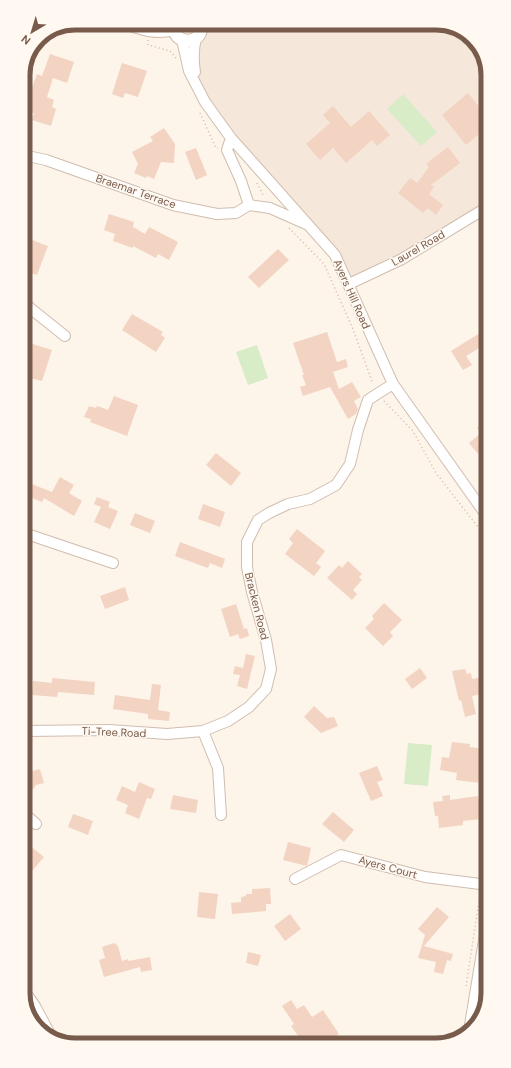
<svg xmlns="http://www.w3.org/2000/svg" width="511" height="1068" font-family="'DM Sans',sans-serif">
  <rect width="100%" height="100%" fill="#fdf5ea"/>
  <path fill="#f5e7d9" d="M220,23H440L467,34L485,58L486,208L349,284L335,255L205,102L194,67L199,35Z"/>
  <path fill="#d8ecc8" d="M403,94L437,132L421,146L387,109Z
    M257,345L268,378L248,385L236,352Z
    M408,743L432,745L428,786L404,784Z"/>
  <path fill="#f3d3c2" d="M50,54L74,62L67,83L53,78L47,97L54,100L52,107L56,109L51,126L32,120L34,113L23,110V103L25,97L28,98L37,74L42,76Z
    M122,63L147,71L138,97L125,93L123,98L112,94Z
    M468,93L485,114V129L466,145L442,115Z
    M333,106L351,127L369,111L390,135L377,146L372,140L346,163L333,148L320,160L306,144L330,123L323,115Z
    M164,128L175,144L174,163L161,162L154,179L147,176L146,178L134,173L138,164L132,152L153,141L150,137Z
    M448,147L460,163L431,185L434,187L429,194L443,205L436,215L428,208L423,213L398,193L410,178L417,183L429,167L426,164Z
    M196,148L207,175L196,180L185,152Z
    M109,214L134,222L133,227L145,234L149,227L178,242L169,260L158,254L156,258L133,246V248L113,241L115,234L104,230Z
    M24,237L48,246L37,275L24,271Z
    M278,249L289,260L259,288L248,277Z
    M132,314L163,332L161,335L165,338L156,352L122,330Z
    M483,331L486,337V344L466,356L472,365L463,370L451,351Z
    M327,332L337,362L346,359L348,367L333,372L339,389L352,382L361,397L354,401L358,409L356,414L348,419L330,387L303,396L300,387L306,385L302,375H304L293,343Z
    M26,342L52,350L42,381L26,377L30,365L24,363V348Z
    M114,396L138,405L127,436L90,422L91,419L84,417L89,406L96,408L97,406L108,410Z
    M486,420V447L478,454L469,443L481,433L477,428Z
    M216,453L241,473L231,486L206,465Z
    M60,477L74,485L69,493L82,501L74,516L44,498L42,502L24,495V481L52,492Z
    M97,497L110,502L108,507L118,511L110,529L94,522L101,507L94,504Z
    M203,504L225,512L220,527L198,519Z
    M135,513L155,521L150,533L130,525Z
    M297,529L325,551L316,563L321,567L314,576L285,554L293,543L289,539Z
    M180,542L225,559L222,568L210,563L208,568L175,556Z
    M348,561L362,574L359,577L362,580L353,590L357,594L352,600L327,578L339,565L342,568Z
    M125,587L129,600L105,609L100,596Z
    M384,603L402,620L390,632L393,636L383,646L365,628L374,619L372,616Z
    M236,604L244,629L247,628L249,636L240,639L238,634L230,637L221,609Z
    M246,654L255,656L247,689L237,686L240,675L233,674L235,666L243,668Z
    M420,668L427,678L412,689L405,679Z
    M465,669L467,674L471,673L472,679L487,676V693L472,696L476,714L465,717L461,700L459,701L452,671Z
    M52,678L95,682L94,695L58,692L57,697L32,695L33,681L52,683Z
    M152,684L161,685L158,710L170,712L169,721L148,719V714L113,709L115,695L150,700Z
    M314,706L327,718L334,717L338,726L321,733L304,717Z
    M452,742L470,744V747L485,749L480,783L456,780L457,773L440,770L442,757L449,758Z
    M377,766L383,780L377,782L383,796L371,801L359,773Z
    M40,769L44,783L36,785L25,801V773Z
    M139,782L155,789L151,799L147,798L139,819L125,813L128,805L116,800L122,786L135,792Z
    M173,795L198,800L196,813L170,809Z
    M450,795V800L478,796L482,819L463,821V825L439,828L438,816H435L433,802L443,801L442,796Z
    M333,812L354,830L344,842L322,824Z
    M73,814L93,821L88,835L68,827Z
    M25,842L44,857L32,871L25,865Z
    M288,842L311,848L307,866L283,860Z
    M270,888L271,904H266V911L232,914L231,903L241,902V897L246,896V894H252V889Z
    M199,892L218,894L215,919L197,917Z
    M437,907L449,917L424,946L453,954L451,961L447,960L443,974L434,972L436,962L418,958L425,935L418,929Z
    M290,914L301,929L285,941L274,926Z
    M114,943L118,946L122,961L128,959V961L150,957L152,970L141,972L140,967L104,977L99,960L105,958L102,947Z
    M248,952L261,955L258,966L246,963Z
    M291,1000L297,1009L304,1005L312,1017L323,1010L339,1034L326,1043H303L291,1026L294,1024L282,1006Z"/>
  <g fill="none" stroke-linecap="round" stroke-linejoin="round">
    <defs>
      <path id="minor" d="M182,40L189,71L205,102L231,138L335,255L393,384L486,515
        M195,72C193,60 193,50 196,38
        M23,155L46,160L173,205L217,214L236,213L249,205L241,181L227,150L231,138
        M249,205L270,208L306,224
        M349,284L402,259L486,208
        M24,301L30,308L65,336
        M24,533L113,563
        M25,731L109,730L167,734L203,731
        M25,814L36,824
        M221,815L218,768L203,731L228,721L249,707L266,689L271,669L266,640L252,592L247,567V542L258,520L269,513L288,504L310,499L336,485L350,464L358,430L368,400L377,394L393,384
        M295,879L341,855L425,877L488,885
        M26,993L35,1006L52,1038
        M469,1031L488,916"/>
      <path id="tertiary" d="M125,23C144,29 154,34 174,29
        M175,23C169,47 207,46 200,23
        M201,26L220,23"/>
    </defs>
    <use href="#minor" stroke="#d0bdaf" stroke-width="12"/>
    <use href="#tertiary" stroke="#d0bdaf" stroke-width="14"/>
    <path stroke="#d9b6a4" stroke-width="1.5" stroke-dasharray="1 3" stroke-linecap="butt" d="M148,40V45L170,51L176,58
      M200,113L216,148H218
      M257,183L264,197
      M289,228L324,264L353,329L373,384
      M384,401L413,431L436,473L481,531L487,541
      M484,875L488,860
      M466,986L480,895
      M458,1039L459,1033"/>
    <use href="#minor" stroke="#fff" stroke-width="10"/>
    <use href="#tertiary" stroke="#fff" stroke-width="12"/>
  </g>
  <g text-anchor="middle" stroke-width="3" stroke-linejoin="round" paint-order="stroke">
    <g font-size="11" fill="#795b4c" stroke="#fff9f1">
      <text transform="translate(136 191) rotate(19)" y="4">Braemar Terrace</text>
      <text transform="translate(418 248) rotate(-30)" y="4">Laurel Road</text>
      <text transform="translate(352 294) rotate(66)" y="4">Ayers Hill Road</text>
      <text transform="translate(257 606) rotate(76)" y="4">Bracken Road</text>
      <text transform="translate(114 732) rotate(2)" y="4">Ti-Tree Road</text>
      <text transform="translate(388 867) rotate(15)" y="4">Ayers Court</text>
    </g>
  </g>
  <path d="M0 0H511V1068H0ZM75 30H436A45 45 0 0 1 481 75V993A45 45 0 0 1 436 1038H75A45 45 0 0 1 30 993V75A45 45 0 0 1 75 30Z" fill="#fff9f1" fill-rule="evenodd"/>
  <path fill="none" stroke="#795b4c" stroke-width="5" d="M75 30H436A45 45 0 0 1 481 75V993A45 45 0 0 1 436 1038H75A45 45 0 0 1 30 993V75A45 45 0 0 1 75 30Z"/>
  <g transform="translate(32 32) rotate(218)" stroke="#fff9f1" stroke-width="3" paint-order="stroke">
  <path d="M0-3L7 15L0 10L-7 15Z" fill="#795b4c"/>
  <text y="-6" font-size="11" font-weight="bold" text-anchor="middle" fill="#795b4c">N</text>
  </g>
</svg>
